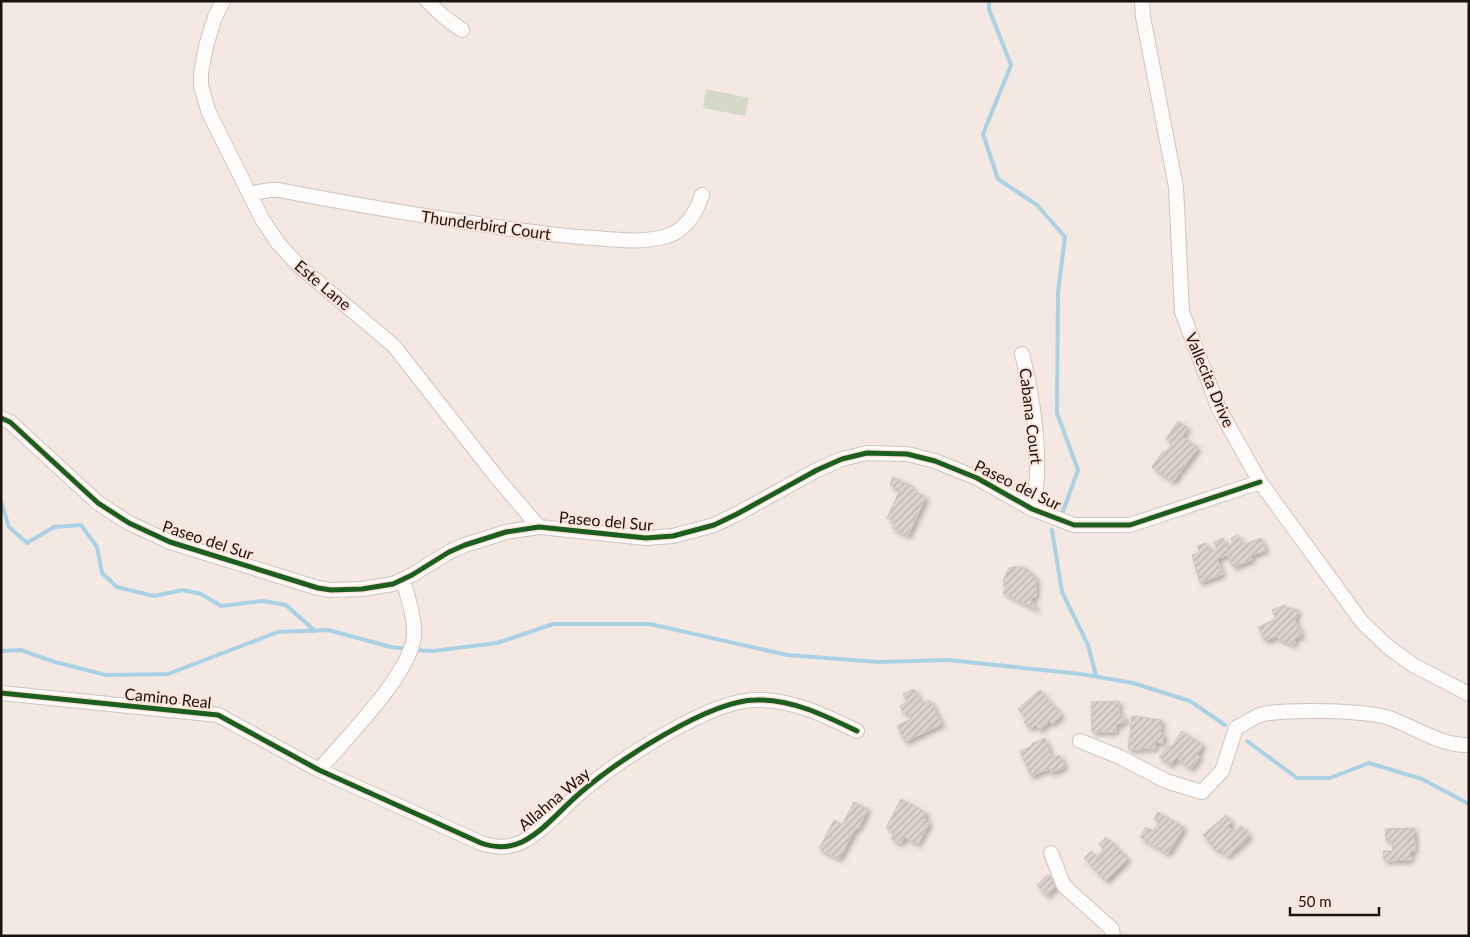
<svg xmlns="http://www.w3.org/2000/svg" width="1470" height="937" font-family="Lato,sans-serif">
  <defs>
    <pattern id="building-hatch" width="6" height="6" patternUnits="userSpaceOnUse" patternTransform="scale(1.25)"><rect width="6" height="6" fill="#dcd1cc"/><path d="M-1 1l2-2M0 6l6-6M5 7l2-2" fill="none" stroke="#bcb2ae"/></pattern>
    <filter id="shadow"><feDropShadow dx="3" dy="3" stdDeviation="2.5" flood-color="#0004"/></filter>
  </defs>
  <rect width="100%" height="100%" fill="#f4e8e2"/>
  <path fill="#d5dac6" d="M706,89L749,98L745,116L703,108Z"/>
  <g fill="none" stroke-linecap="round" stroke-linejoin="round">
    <path stroke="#aad2e4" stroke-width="4" d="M989,1V9L1011,65L983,134L998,179L1037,205L1065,237L1058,292L1057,413L1078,470L1062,514
      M1,502L9,527L27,543L54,527L81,525L97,547L102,573L117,587L154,596L183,590L201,594L221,606L263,601L286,605L315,631
      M1052,530L1062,592L1088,645L1096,676
      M414,650L433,651L497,643L553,624H650L787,655L879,662L948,660L1081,674L1133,683L1190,701L1225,725
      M1,651L21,650L55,662L106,675L168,674L278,632L328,630L391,647L408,649
      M1247,741L1297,778H1330L1369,763L1422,779L1469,804"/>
  </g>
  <path fill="url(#building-hatch)" stroke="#d0c6c1" filter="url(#shadow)" d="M1178,421L1188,428L1182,436L1198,448L1173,482L1152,467L1163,451L1166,452L1172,443L1166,439Z
    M893,477L913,487L912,490L926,497L908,536L892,528L895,522L887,518L900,490L890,485Z
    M1238,535L1242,545L1261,538L1266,550L1251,556L1252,560L1233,567L1228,555L1217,559L1223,574L1200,583L1192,555L1200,552L1197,546L1206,543L1209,551L1217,549L1214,542L1223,538L1227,547L1233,544L1231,538Z
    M1019,566L1027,569L1036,578V597L1030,598L1037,610L1003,593L1005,589L1003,580L1009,568Z
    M1285,605L1286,607L1298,610L1295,621L1302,635L1294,639L1295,643L1294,645L1278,639L1277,636L1265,641L1258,627L1276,619L1272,610Z
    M914,689L922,704L930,700L942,724L905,742L897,726L911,719L907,712L904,714L900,706L907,702L903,694Z
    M1040,690L1062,715L1052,724L1050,721L1040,730L1035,725L1030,729L1024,722L1027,720L1018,709Z
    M1119,701V715H1124L1125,723L1116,724V732H1092L1091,702Z
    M1132,716L1162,720L1160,733H1164L1163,743L1155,742V749L1141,748V750L1128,749Z
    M1182,731L1203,745L1197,755L1200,757L1191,769L1176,758L1171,765L1159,757L1168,745L1171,747Z
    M1045,738L1052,758L1060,755L1065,767L1051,773L1049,769L1031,776L1020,751L1032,746L1031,744Z
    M901,799L927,813L924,818L930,822L918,844L904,837L901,844L891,839L894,832L886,828Z
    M854,802L868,809L858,829L856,828L839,859L819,849L834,820L842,825Z
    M1158,812L1184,827L1168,854L1140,837L1146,827L1153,831L1159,822L1154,819Z
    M1226,815L1232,822L1228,826L1234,832L1241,825L1250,836L1227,857L1220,849L1217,851L1203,835Z
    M1414,828L1415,851H1410L1411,860L1384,861L1383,851H1393L1392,841H1386L1385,829Z
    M1106,837L1128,859L1106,881L1084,858L1091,851L1097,857L1104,849L1099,844Z
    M1048,874L1059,884L1047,896L1037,885Z"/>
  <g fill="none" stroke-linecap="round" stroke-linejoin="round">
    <defs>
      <path id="minor" d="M223,1L215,17L206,46L201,73V86L209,113L262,219L278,243L299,266L394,346L498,479L539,527
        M427,1L444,17L462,30
        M1142,1L1143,17L1176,187L1182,312L1219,409L1260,482L1362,622L1387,646L1413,665L1469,694
        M250,194L269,190H279C345,203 411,214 478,224C517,230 555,236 595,238C617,240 645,243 667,236C686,230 696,213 702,195
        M1022,354C1033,396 1044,467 1032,509
        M1,418L10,422L98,503L129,523L170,542L318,588L331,590L362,589L393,584L412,575L449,552L465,545L506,532L539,527L646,538L673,536L714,525L737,514L817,470L842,459L867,453L907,454L935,461L977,478L1032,509L1074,525H1130L1260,482
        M1,693L218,715L319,770L481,843C495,848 509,848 522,842C544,831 561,809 580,793C616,762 709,700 756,700C792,699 826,716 857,731
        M1080,741L1120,757L1166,781L1202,792L1222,771L1236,728C1245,724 1254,716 1263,714C1290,709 1364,710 1389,718C1415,727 1441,746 1469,745
        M319,770C345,739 410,675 414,636C415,618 408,598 403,580
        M1051,853L1064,886L1112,929L1113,936"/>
    </defs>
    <use href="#minor" stroke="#cfc4bf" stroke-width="16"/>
    <use href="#minor" stroke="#fdfcfb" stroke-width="14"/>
    <defs>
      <path id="cycleway" d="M1,418L10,422L98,503L129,523L170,542L318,588L331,590L362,589L393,584L412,575L449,552L465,545L506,532L539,527L646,538L673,536L714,525L737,514L817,470L842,459L867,453L907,454L935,461L977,478L1032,509L1074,525H1130L1260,482
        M1,693L218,715L319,770L481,843C495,848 509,848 522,842C544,831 561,809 580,793C616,762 709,700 756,700C792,699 826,716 857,731"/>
    </defs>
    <use href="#cycleway" stroke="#fce4da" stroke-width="8"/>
    <use href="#cycleway" stroke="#1b5e20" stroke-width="5"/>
  </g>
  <g text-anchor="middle" stroke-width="4" stroke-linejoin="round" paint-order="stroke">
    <g font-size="16" fill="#1b110d" stroke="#fce4da">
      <text transform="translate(486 225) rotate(8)" y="6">Thunderbird Court</text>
      <text transform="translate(323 285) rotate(40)" y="6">Este Lane</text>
      <text transform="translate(1210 380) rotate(67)" y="6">Vallecita Drive</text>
      <text transform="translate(1031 416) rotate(83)" y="6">Cabana Court</text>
      <text transform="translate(1018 485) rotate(26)" y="6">Paseo del Sur</text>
      <text transform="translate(606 521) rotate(5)" y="6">Paseo del Sur</text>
      <text transform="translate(208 540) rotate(18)" y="6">Paseo del Sur</text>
      <text transform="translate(168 698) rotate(6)" y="6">Camino Real</text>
      <text transform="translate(554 799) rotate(-40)" y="6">Allahna Way</text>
    </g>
  </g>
  <rect width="1470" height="937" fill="none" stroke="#1b110d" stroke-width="5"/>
  <path d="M1290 907v8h89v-8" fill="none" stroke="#1b110d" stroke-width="2.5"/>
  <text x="1298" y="907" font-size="15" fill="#1b110d" stroke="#fce4da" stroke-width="4" paint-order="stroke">50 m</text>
</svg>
